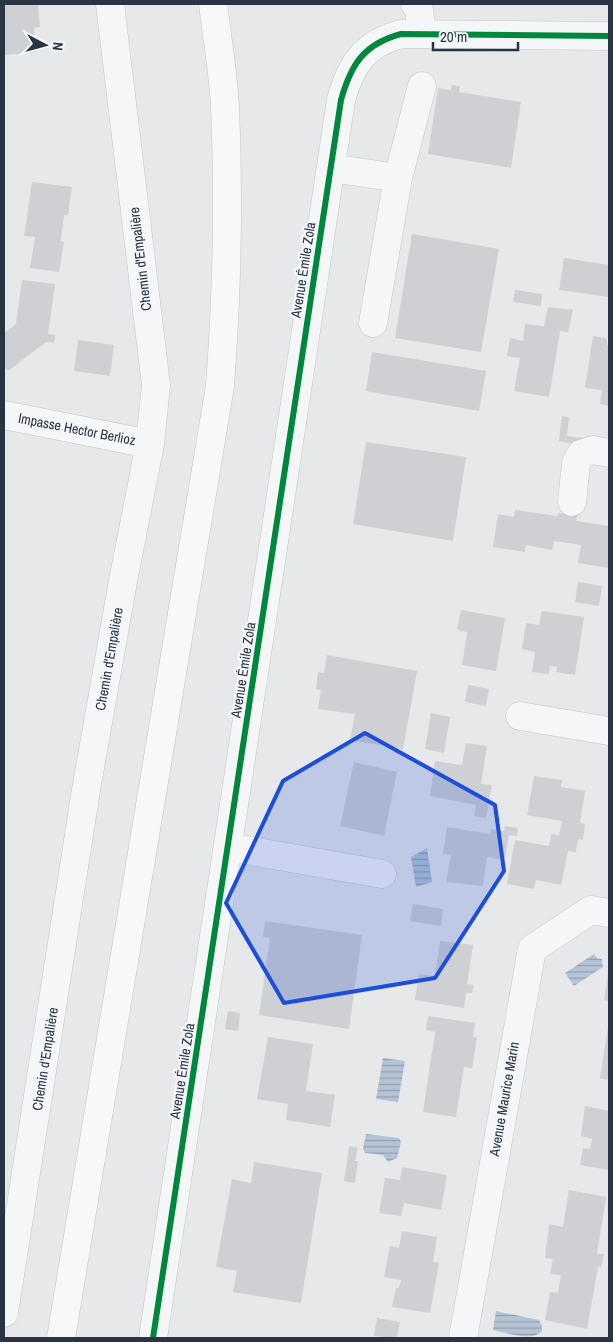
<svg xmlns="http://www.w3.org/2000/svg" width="613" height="1342" font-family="'Archivo Narrow',sans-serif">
  <defs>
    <pattern id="water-rules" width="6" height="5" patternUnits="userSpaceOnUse" patternTransform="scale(1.25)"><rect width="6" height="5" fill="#b4c4d5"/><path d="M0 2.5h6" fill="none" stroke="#93a0af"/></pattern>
  </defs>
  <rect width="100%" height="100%" fill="#e6e8ea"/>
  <path fill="url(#water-rules)" d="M427,848L432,882L416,887L411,857Z
    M594,954L597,958L602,959L603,967L574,986L565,973Z
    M383,1058L405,1061L398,1102L376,1099Z
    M366,1134L399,1138L401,1142L397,1158L388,1162L383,1155L365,1153L363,1149Z
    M496,1311L539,1320L542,1326V1331C533,1342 506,1333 493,1330Z"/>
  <path fill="#ced0d3" d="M4,4H38L40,27L34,28L36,52L4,55Z
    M452,85L460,86L459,92L521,102L511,168L428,154L438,88L451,90Z
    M32,182L72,187L68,215H64L61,241L64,242L59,272L30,268L35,237L24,236Z
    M412,234L499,249L481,352L395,338Z
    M564,258L609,265V297L559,290Z
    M22,280L55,284L48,334L55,335L54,343L46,342L8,371L4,366V333L16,324Z
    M515,290L542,294L541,306L513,302Z
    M548,307L573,310L568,332L560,331L549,397L514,391L520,358L507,356L510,338L523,341L525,324L544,326Z
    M593,336L607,338V345H609V406L600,404L602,390L585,388Z
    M78,340L114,345L110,376L74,371Z
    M372,352L486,371L479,411L366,391Z
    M562,416L569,417L567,436L584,438V445L559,441Z
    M366,442L466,457L453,541L353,524Z
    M515,510L558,516V513L577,516L576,521L609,526V568L578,563L581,545L554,541L552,550L526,545L525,552L493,547L498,514L514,517Z
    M578,582L602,586L599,606L575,602Z
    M461,610L505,618L496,671L462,665L467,632L457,630Z
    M542,611L584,617L575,675L556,672L557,667L550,666L549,674L532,672L535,652L522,649L526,623L539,625Z
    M327,655L417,671L403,749L350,740L355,714L318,709L321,690L316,689L318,672L324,673Z
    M468,685L489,689L486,706L465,702Z
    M431,713L450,717L444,753L425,749Z
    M466,743L487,746L481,784L492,785L486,818L474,816L476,805L430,796L435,761L462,765Z
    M354,762L397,772L384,836L340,826Z
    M534,776L562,780L561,787L585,791L580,823L585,824L583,840L578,839L576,852L568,851L561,885L536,880L534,889L507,884L515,840L549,846L551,834L559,835L562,821L527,815Z
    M505,826L518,828L517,836L509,835L505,860L487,857L483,886L446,882L451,855L443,854L447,827L490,834L491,829L504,831Z
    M413,904L443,909L441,926L410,921Z
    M265,921L362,935L349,1029L259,1015L270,938L263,937Z
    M440,941L473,945L467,984L474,985L472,993H466L464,1008L415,1000L419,974L435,976Z
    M608,973H609V1001L604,1000Z
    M228,1011L240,1013L238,1031L225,1029Z
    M428,1016L475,1023L473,1037H477L472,1068L464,1067L456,1117L423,1112L435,1032L426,1030Z
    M608,1027H609V1080L600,1078Z
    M268,1037L313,1044L306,1091L335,1095L330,1127L286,1120L288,1104L257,1099Z
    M585,1106L609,1111V1170L580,1165L583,1148L590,1149L592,1139L581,1136Z
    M349,1146L358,1148L355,1161H358L355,1183L344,1181Z
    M254,1162L322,1173L301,1303L233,1292L237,1271L216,1267L232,1179L251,1183Z
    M402,1167L447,1175L441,1210L404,1203L401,1216L379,1213L385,1178L400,1180Z
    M569,1190L606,1197L597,1254H604L601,1267H598L587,1329L545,1320L550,1292L558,1293L561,1275L550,1274L553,1259L545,1258L549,1224L563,1227Z
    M402,1231L437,1237L433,1262L439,1263L430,1313L392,1307L396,1288H399L401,1280L384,1277L390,1246L399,1248Z
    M377,1318L400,1322L397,1338L374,1336Z"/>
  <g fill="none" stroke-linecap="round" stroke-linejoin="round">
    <defs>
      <path id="minor" d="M415,4L419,10L422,34
        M331,168L398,178L373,323
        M398,178L422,86
        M4,415L150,444
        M572,502L576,463L581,454L593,450L609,453
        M520,716L609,731
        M229,847L382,874
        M4,1313L86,790L123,581L150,444L156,385L110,4
        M153,1338L341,100C351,64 364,44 401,34L609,36
        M463,1338L532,949L591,910L609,913"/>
      <path id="major" d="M61,1338L220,386C227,293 229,199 225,106C223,72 217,37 213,4"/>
    </defs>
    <use href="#minor" stroke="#c4c6c8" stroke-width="29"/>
    <use href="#major" stroke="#c2c5c8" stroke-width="29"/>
    <use href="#minor" stroke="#f5f6f7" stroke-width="28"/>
    <use href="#major" stroke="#f8f8f8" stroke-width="28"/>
    <defs>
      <path id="cycleway" d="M153,1338L341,100C351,64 364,44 401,34L609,36"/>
    </defs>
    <use href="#cycleway" stroke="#f4f6f9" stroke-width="9"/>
    <use href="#cycleway" stroke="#00873e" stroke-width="6"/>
  </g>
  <path fill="#1d4ed8" fill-opacity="0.2" stroke="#1d4ed8" stroke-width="4" stroke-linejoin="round" d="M365,733L495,805L504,871L435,978L284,1003L226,903L283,781Z"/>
  <g text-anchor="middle" stroke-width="5" stroke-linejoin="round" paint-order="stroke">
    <g font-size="14" fill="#2b3445" stroke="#f4f6f9">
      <text transform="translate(140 259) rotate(-97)" y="5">Chemin d'Empalière</text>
      <text transform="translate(303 270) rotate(-81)" y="5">Avenue Émile Zola</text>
      <text transform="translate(77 429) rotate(11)" y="5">Impasse Hector Berlioz</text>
      <text transform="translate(109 659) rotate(-80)" y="5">Chemin d'Empalière</text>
      <text transform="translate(243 670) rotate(-81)" y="5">Avenue Émile Zola</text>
      <text transform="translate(45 1059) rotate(-81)" y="5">Chemin d'Empalière</text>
      <text transform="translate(182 1071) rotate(-81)" y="5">Avenue Émile Zola</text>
      <text transform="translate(504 1099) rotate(-80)" y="5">Avenue Maurice Marin</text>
    </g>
  </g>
  <rect width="613" height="1342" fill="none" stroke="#2b3445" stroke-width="10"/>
  <g transform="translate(45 45) rotate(96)" stroke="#f4f6f9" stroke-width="4" paint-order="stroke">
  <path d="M0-4L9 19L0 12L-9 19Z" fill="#2b3445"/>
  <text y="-8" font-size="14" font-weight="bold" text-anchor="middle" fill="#2b3445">N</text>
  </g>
  <path d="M433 42v8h85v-8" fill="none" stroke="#2b3445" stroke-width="2.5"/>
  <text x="440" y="42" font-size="15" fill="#2b3445" stroke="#f4f6f9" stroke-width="4" paint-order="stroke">20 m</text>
</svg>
